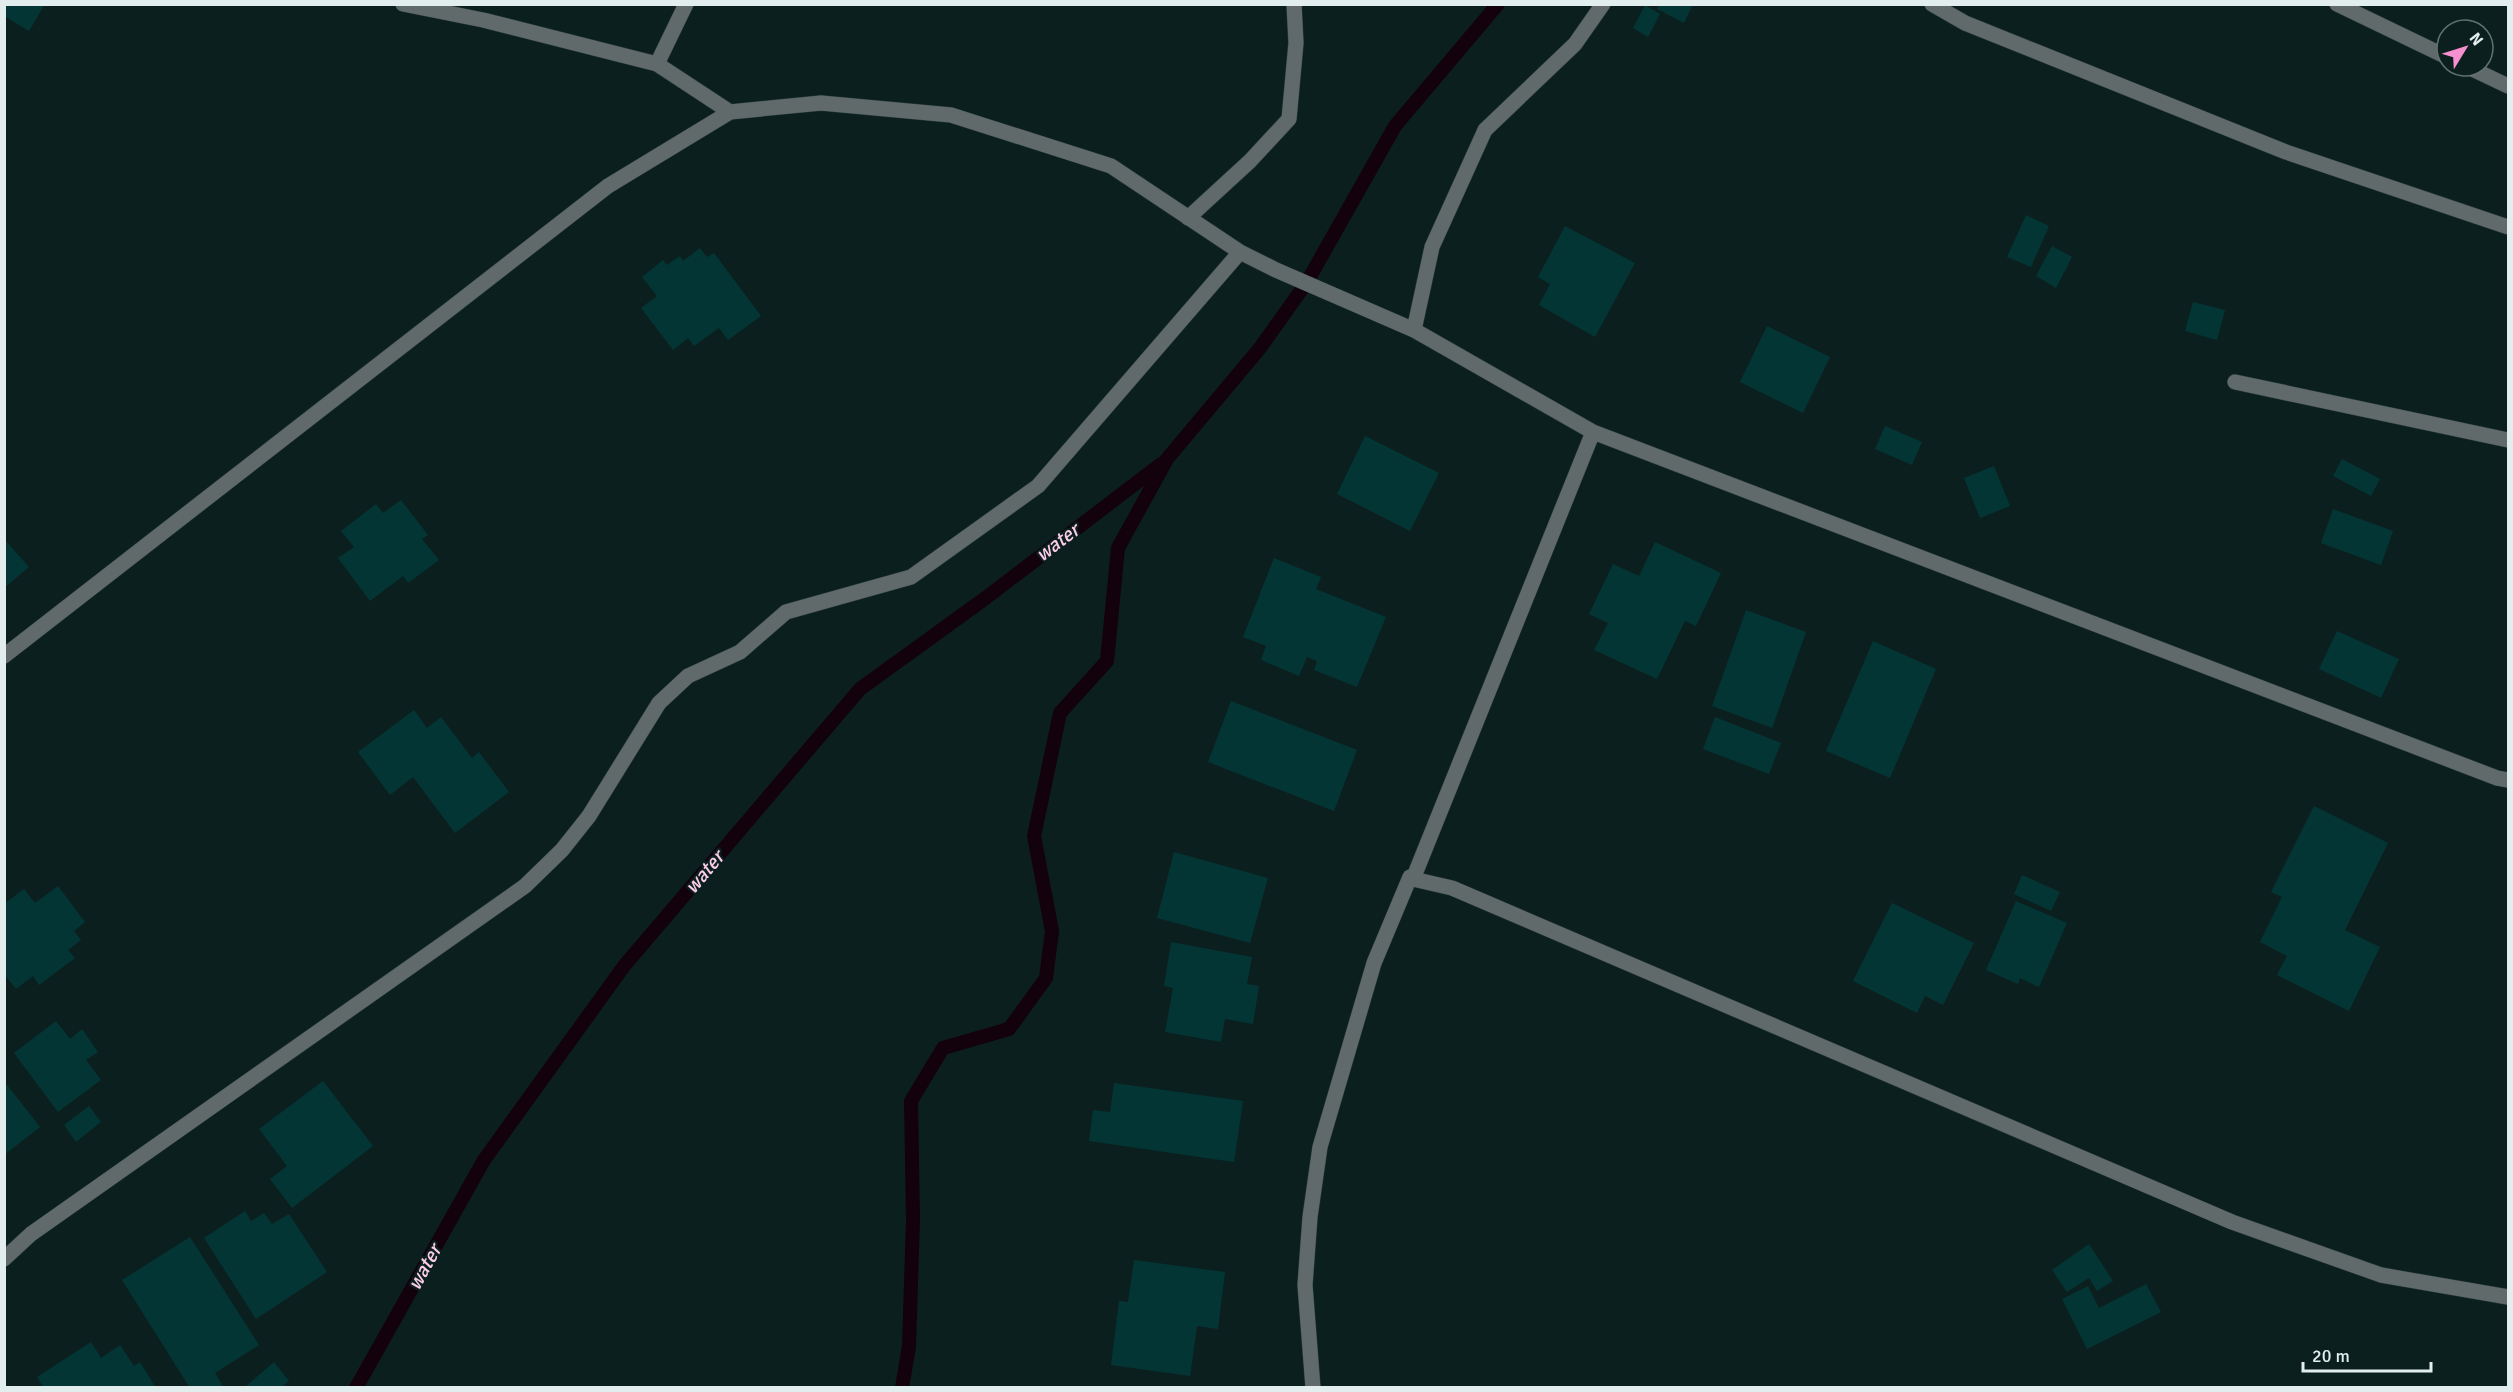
<svg xmlns="http://www.w3.org/2000/svg" width="2513" height="1392" font-family="Signika,sans-serif">
  <rect width="100%" height="100%" fill="#0c1f1f"/>
  <g fill="none" stroke-linecap="round" stroke-linejoin="round">
    <path stroke="#13010c" stroke-width="14" d="M356,1388L484,1160L624,966L860,689L987,597L1161,464
      M902,1388L909,1346L913,1220L911,1101L943,1048L1009,1029L1046,978L1052,931L1034,836L1060,713L1107,661L1118,548L1167,459L1260,348L1307,282L1395,126L1498,4"/>
  </g>
  <path fill="#043535" d="M4,4H45L29,31L4,16Z
    M1659,4H1693L1684,23L1657,9Z
    M1645,5L1660,14L1648,37L1633,28Z
    M2026,215L2049,226L2031,267L2007,257Z
    M1565,226L1635,263L1595,337L1539,305L1550,284L1538,277Z
    M2052,246L2072,257L2056,288L2036,276Z
    M700,248L707,257L714,253L761,316L728,340L719,328L694,346L688,338L673,350L641,308L657,296L642,277L663,260L667,265L680,256L683,261Z
    M2193,302L2225,310L2217,340L2185,331Z
    M1767,326L1830,357L1803,413L1740,382Z
    M1885,426L1922,442L1912,465L1875,449Z
    M1365,436L1439,473L1410,531L1337,494Z
    M2342,459L2380,479L2371,496L2333,476Z
    M1994,466L2010,506L1980,518L1964,478Z
    M401,500L428,535L422,539L439,560L408,583L403,576L370,601L338,558L354,547L341,531L376,504L383,513Z
    M2333,509L2393,531L2381,565L2321,543Z
    M4,539L29,567L4,588Z
    M1655,542L1721,573L1696,626L1685,621L1657,679L1594,650L1608,623L1589,614L1613,564L1639,576Z
    M1274,558L1321,577L1316,589L1386,617L1357,687L1314,670L1317,661L1307,657L1299,676L1261,660L1266,646L1243,637Z
    M1746,610L1806,632L1772,728L1712,706Z
    M2337,631L2399,659L2381,698L2319,669Z
    M1873,641L1936,669L1890,778L1826,751Z
    M1231,701L1357,750L1334,811L1208,762Z
    M414,710L427,728L441,717L472,758L479,752L509,792L455,833L413,777L390,795L358,752Z
    M1715,717L1781,743L1769,774L1703,749Z
    M2314,806L2388,843L2345,930L2380,947L2349,1011L2277,975L2287,956L2260,942L2282,897L2271,892Z
    M1174,852L1268,878L1250,943L1157,918Z
    M2022,875L2060,892L2051,911L2014,894Z
    M58,886L85,922L74,931L81,940L68,950L75,958L39,985L33,976L16,989L4,974V904L24,889L35,903Z
    M2016,901L2067,923L2039,987L2020,978L2018,984L1986,970Z
    M1892,903L1974,943L1943,1005L1925,996L1917,1013L1853,981Z
    M1171,942L1252,957L1247,984L1259,986L1253,1024L1225,1019L1221,1042L1165,1032L1173,988L1164,986Z
    M56,1021L70,1039L82,1029L98,1052L86,1060L101,1080L58,1112L14,1053Z
    M4,1081L40,1127L4,1155Z
    M323,1081L373,1146L292,1208L270,1179L287,1166L259,1129Z
    M1114,1083L1243,1101L1234,1162L1089,1141L1093,1110L1110,1112Z
    M89,1106L101,1122L76,1142L64,1125Z
    M245,1211L251,1221L264,1213L272,1224L289,1214L327,1272L256,1319L204,1238Z
    M190,1237L259,1345L215,1373L224,1388H190L122,1280Z
    M2089,1244L2113,1281L2097,1291L2089,1278L2067,1292L2052,1270Z
    M1134,1260L1225,1272L1218,1329L1197,1326L1190,1376L1111,1365L1119,1301L1128,1302Z
    M2146,1284L2161,1312L2087,1349L2062,1299L2088,1286L2099,1308Z
    M91,1342L101,1358L120,1345L134,1366L140,1362L156,1388H44L37,1377Z
    M274,1362L289,1381L281,1388H244Z"/>
  <g fill="none" stroke-linecap="round" stroke-linejoin="round">
    <defs>
      <path id="lane" d="M2337,4L2447,57
        M2466,66L2508,86"/>
      <path id="street" d="M403,4L483,20L657,64L730,112
        M1932,4L1965,23L2286,152L2508,227
        M657,64L686,4
        M1188,218L1250,161L1289,119L1296,43L1294,4
        M1414,330L1432,247L1485,130L1575,44L1603,4
        M2235,382L2508,440
        M4,656L608,186L730,112L821,103L951,115L1111,166L1240,252L1276,270L1414,330L1593,432L2497,778L2508,780
        M1413,879L1452,888L2232,1222L2381,1275L2508,1297
        M4,1259L31,1234L525,886L562,850L589,816L659,703L688,676L740,652L786,612L911,577L1038,486L1240,252
        M1313,1388L1305,1285L1310,1217L1320,1147L1374,963L1410,877L1413,879L1593,432"/>
    </defs>
    <use href="#lane" stroke="#2a3c3c" stroke-width="16"/>
    <use href="#street" stroke="#2a3c3c" stroke-width="16"/>
    <use href="#lane" stroke="#616a6a" stroke-width="15"/>
    <use href="#street" stroke="#616a6a" stroke-width="15"/>
  </g>
  <g text-anchor="middle" stroke-width="4.5" stroke-linejoin="round" paint-order="stroke">
    <g font-size="20" font-style="italic" fill="#fdcee9" stroke="#0c1f1f">
      <text transform="translate(1057 542) rotate(-37)" y="7">water</text>
      <text transform="translate(704 872) rotate(-50)" y="7">water</text>
      <text transform="translate(424 1267) rotate(-61)" y="7">water</text>
    </g>
  </g>
  <rect width="2513" height="1392" fill="none" stroke="#e2eeee" stroke-width="12"/>
  <g transform="translate(2465 48) rotate(52)"><circle r="28" fill="#0c1f1f" stroke="#627272" stroke-width="1.5"/>
  <path d="M0-4.5L10 22L0 15L-10 22Z" fill="#f690d0"/>
  <text y="-9" font-size="16" font-weight="bold" text-anchor="middle" fill="#e2eeee">N</text>
  </g>
  <path d="M2303 1362v9h128v-9" fill="none" stroke="#e2eeee" stroke-width="3"/>
  <text x="2312" y="1362" font-size="18" fill="#e2eeee" stroke="#0c1f1f" stroke-width="4.5" paint-order="stroke">20 m</text>
</svg>
